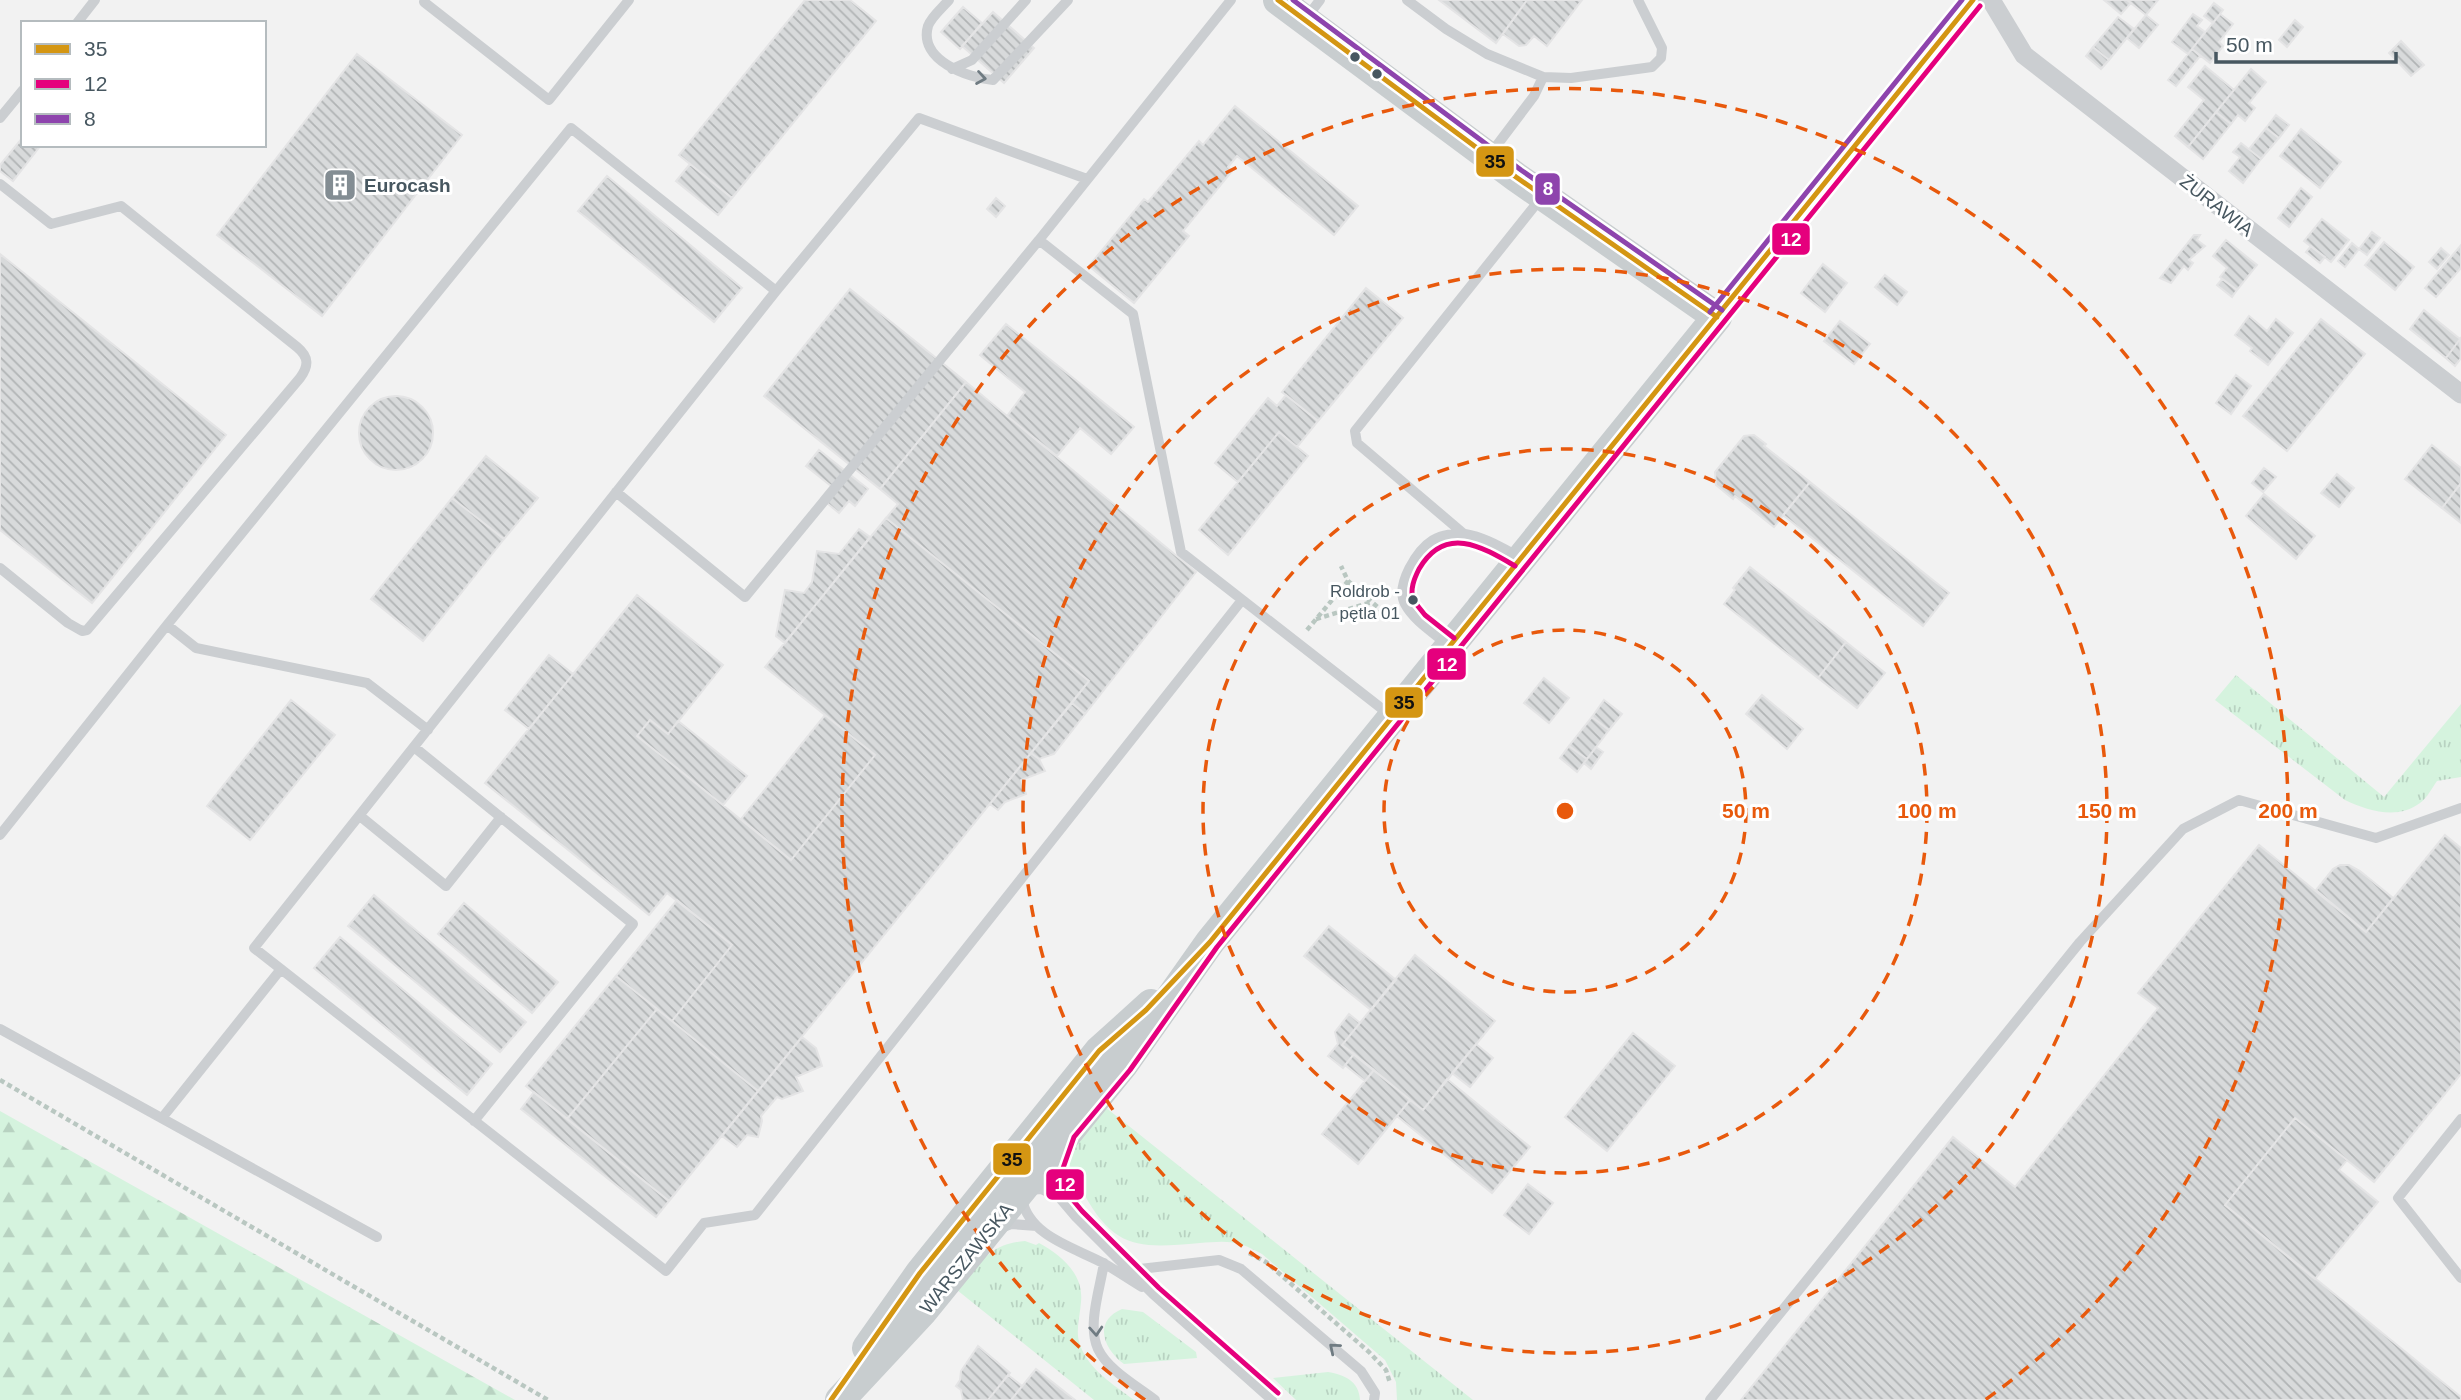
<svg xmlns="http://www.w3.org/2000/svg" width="2461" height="1400" font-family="Helvetica,sans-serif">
  <defs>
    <pattern id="grass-tufts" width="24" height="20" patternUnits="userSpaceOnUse" patternTransform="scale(1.75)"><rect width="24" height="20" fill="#d5f3de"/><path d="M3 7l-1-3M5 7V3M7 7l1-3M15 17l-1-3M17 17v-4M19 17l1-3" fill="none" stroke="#b8d2c1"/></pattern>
    <pattern id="forest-firs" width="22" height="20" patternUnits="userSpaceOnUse" patternTransform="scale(1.75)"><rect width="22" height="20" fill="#d5f3de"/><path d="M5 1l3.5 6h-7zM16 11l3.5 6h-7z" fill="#b8d2c1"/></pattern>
    <pattern id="building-back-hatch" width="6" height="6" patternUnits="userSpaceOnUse" patternTransform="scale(1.75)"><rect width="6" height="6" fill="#d8dadb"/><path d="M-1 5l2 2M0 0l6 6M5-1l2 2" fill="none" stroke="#b1b4b5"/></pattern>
  </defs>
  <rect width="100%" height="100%" fill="#f2f2f2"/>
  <path fill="url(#grass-tufts)" d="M2236,675L2384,797L2461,704V777L2437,781C2432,788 2427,798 2420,803C2398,820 2368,811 2345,800L2215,700Z
    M1105,1107L1473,1400H1397L1396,1382L1385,1360L1262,1254C1256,1251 1249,1247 1243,1245C1229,1240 1215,1242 1200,1243C1142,1248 1115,1251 1084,1194C1080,1187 1074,1178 1071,1171C1064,1148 1093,1123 1105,1107Z
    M1025,1241L1036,1245L1039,1243C1061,1255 1084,1274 1081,1302C1080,1317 1075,1331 1080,1345C1089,1370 1114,1385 1134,1400H1094L957,1290C980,1264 988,1244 1025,1241Z
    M1122,1309L1143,1312L1196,1352L1197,1358L1124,1364C1103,1349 1093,1321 1122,1309Z
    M1328,1372C1345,1375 1359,1381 1360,1400H1296L1273,1378Z"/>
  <path fill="url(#forest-firs)" d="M0,1111L515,1400H0Z"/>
  <path fill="url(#building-back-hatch)" stroke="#e4e4e5" stroke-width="2" d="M805,0H850L876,21L732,198L679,155Z
    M1439,0H1527L1496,43Z
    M1527,0H1582L1547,46L1534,36L1526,45L1519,46L1503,34Z
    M2104,0H2127L2131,3L2121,14Z
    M2127,0H2158L2146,15Z
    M2214,3L2223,10L2213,23L2204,16Z
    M963,7L982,23L960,49L941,32Z
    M993,12L1034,48L1004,83L962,46Z
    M2193,14L2202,20L2197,26L2205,32L2188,54L2172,42Z
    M2220,14L2233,24L2219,42L2223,46L2210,63L2192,49Z
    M2146,15L2158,25L2139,48L2127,38Z
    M2118,17L2134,29L2109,60L2093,47Z
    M2295,20L2303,27L2287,47L2279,40Z
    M2401,41L2424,65L2411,76L2389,53Z
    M2093,47L2109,60L2101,69L2086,56Z
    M2192,49L2200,56L2176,86L2168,80Z
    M357,54L462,135L322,316L217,235Z
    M2205,66L2234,90L2188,147L2175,136L2204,100L2188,87Z
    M2251,69L2266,82L2249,103L2255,108L2245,121L2238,115L2231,124L2216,112Z
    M1235,106L1358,206L1334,235L1237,156L1228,167L1232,171L1183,231L1189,236L1134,303L1089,266L1144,199L1148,202L1199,141L1203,145Z
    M2216,112L2231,124L2203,159L2188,147Z
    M2276,115L2289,125L2279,138L2266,128Z
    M2266,128L2279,138L2261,159L2249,149Z
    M2301,129L2341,162L2320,188L2280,156Z
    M23,137V145H41L13,181L0,171V165Z
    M2241,143L2261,159L2243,183L2229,171L2240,157L2233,152Z
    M690,164L732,198L718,215L676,181Z
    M607,176L742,288L714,322L578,211Z
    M2301,188L2312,197L2289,227L2278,218Z
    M996,198L1005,206L996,217L987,209Z
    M2322,219L2349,240L2331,262L2304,241Z
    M2372,232L2380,238L2367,255L2359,249Z
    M2194,235H2200L2197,240L2205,246L2189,260L2193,263L2188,270L2184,266L2171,283L2160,278Z
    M2226,240L2257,265L2237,290L2220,277L2227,268L2213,256Z
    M2384,242L2414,267L2395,290L2365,265Z
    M2352,243L2359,249L2345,267L2338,261Z
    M2461,245V268L2436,297L2425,288Z
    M2311,246L2325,257L2320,263L2306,252Z
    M2441,248L2449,255L2437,269L2429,262Z
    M0,254L226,435L92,603L0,530Z
    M1823,264L1847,283L1825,312L1801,293Z
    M1885,275L1907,292L1897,305L1875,287Z
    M2222,279L2237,290L2232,297L2217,285Z
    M1366,288L1403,318L1318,421L1282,392Z
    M850,289L966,382L880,489L764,396Z
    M2424,310L2460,339L2446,358L2410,329Z
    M2249,316L2267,331L2276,319L2293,333L2268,365L2250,351L2252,348L2235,335Z
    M2321,319L2365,354L2287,451L2243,416Z
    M1840,321L1870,344L1854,364L1824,341Z
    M1006,324L1134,427L1111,454L1080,428L1057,456L1007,416L1025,392L980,355Z
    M2460,339L2461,358L2455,366L2446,358Z
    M2236,375L2251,386L2231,414L2216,403Z
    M966,382L1196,572L1085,714L1072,703L1089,681L886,518L898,504L880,489Z
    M1286,395L1318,421L1297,447L1279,432L1238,482L1215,463L1268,398L1277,406Z
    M359 433a37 37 0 1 1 74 0a37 37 0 1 1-74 0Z
    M1279,432L1308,456L1228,555L1199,530Z
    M1754,435L1766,444L1764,446L1810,482L1774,527L1735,496L1733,499L1716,485L1715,472L1744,436Z
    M2432,445L2461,468V483L2442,508L2405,479Z
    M819,450L868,489L855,506L849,501L839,513L821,498L831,486L806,466Z
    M486,456L538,498L504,539L452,498Z
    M2264,468L2276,477L2263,492L2252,483Z
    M2337,474L2354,488L2339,507L2321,493Z
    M1810,482L1949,593L1923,626L1783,515Z
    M2461,483V523L2442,508Z
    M2264,494L2315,536L2296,559L2246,516Z
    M452,498L504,539L423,641L371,599Z
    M886,518L1089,681L758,1091L672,1021L732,945L667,893L649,915L485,783L637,595L723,665L668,734L650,720L637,736L791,860L875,755L765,667Z
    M859,529L870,537L785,643L776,636L785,590L804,593L812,582L817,551L839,554Z
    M1750,567L1846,642L1818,678L1724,604L1735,590L1733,588Z
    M1846,642L1885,673L1857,708L1818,678Z
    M549,655L573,674L529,729L505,710Z
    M1544,678L1569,698L1549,723L1524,703Z
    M1762,695L1803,729L1787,749L1746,714Z
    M291,700L335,735L250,840L207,806Z
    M1604,700L1622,714L1609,730L1592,717Z
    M1072,703L1085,714L1054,754L1039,759L1031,753Z
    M825,715L875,755L791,860L741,819Z
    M1592,717L1609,730L1587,759L1569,746Z
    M650,720L668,734L678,721L747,776L723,805L637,736Z
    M1569,746L1587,759L1577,772L1560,758Z
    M1596,747L1603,752L1591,769L1584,763Z
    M1031,753L1039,759L1045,771L1021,780L1026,794L1005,802L998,810L990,804Z
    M2445,835L2461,848V1074L2374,1182L2295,1118L2225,1205L2461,1397V1400H1741L1953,1137L2015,1187L2158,1008L2138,993L2259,845L2366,932Z
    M2340,865H2349L2360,871L2393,898L2366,932L2316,890L2333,869Z
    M374,895L526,1022L500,1052L348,926Z
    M677,900L732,945L672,1021L616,976Z
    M464,903L558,982L532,1013L438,934Z
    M1329,926L1396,980L1371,1010L1304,956Z
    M340,937L492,1064L467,1095L314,968Z
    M1415,955L1495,1021L1423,1110L1342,1045Z
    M616,976L657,1009L567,1119L526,1086Z
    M657,1009L758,1091L669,1201L567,1119Z
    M1349,1014L1360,1023L1342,1045L1354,1054L1343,1068L1328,1056L1338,1044L1335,1032Z
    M1633,1033L1675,1066L1607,1151L1565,1117Z
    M802,1037L816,1048L822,1066L796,1077L803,1091L782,1099L777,1097L761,1116L762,1121L758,1137L747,1135L737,1147L722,1136Z
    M1476,1044L1493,1058L1470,1087L1452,1073Z
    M1354,1054L1374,1070L1365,1081L1345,1065Z
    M1374,1070L1410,1100L1358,1164L1322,1134Z
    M1447,1079L1530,1147L1492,1193L1397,1116L1410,1100L1423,1110Z
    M534,1092L669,1201L656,1217L521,1109Z
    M2295,1118L2347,1160L2339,1170L2378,1202L2315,1279L2225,1205Z
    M1528,1184L1553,1203L1529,1234L1504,1215Z
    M978,1346L1010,1373L988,1400H963L961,1390L956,1386L960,1380L961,1371Z
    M1036,1369L1075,1400H1011Z
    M1008,1375L1022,1386L1011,1400H988Z"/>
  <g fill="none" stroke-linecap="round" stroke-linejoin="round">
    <path stroke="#b9c7c1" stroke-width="4.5" stroke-dasharray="5 3.5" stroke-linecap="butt" d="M1348,581L1382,611
      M1316,619L1372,602
      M1307,630L1348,581L1341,566
      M0,1080L548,1400
      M1249,1253L1266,1262L1369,1352L1386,1370L1390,1383"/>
    <path stroke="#cbced1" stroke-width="10" d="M949,0C943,7 931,17 928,26C918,60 968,78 993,80L1068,0
      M1231,0L1039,240L1133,314L1181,552L1390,715
      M1407,0L1446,29L1487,54L1543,77L1571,78L1652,67L1661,58L1662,48L1638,0
      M424,2L549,100L629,0
      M1307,17L1320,0
      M77,23L95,0
      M952,69L972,60L1026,0
      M0,118L23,90
      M1491,153L1534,96L1543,77
      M1087,179L919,118L776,291L254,948L666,1271L704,1223L755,1215L1242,600
      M0,184L51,224L121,206L297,347C309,357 309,366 300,378L87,630L82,631L68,623L0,568
      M616,492L745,597L1039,240
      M1464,534L1357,443L1355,431L1541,198
      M167,625L196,648L367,683L428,730
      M1448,645C1434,633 1414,621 1405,604C1395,585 1417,550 1433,540C1442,535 1455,533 1465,534C1484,537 1502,548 1519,557
      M414,747L633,924L474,1121
      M360,816L446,886L501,817
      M0,835L167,625L571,128L776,291
      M0,1029L377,1237
      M162,1118L281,969
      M2461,1119L2398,1198L2461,1278
      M1055,1163L1053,1170L1059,1197L1076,1217L1153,1294L1272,1400
      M1030,1190L1041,1189L1059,1197
      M1022,1199C1029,1237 1076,1248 1105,1264C1117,1271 1129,1279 1142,1287
      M1001,1228L1011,1224L1037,1226
      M1104,1263C1100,1289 1087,1325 1098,1349C1108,1370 1137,1386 1155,1400
      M1131,1270L1219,1260L1241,1269L1361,1371L1375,1393L1374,1400
      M1710,1400L2080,942L2183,829L2239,800L2376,838L2461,808"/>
    <path stroke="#cbced1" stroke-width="19" d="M1991,0L2024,55L2461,394"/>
    <path stroke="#cccfd2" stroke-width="26" d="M1717,317L1973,0"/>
    <path stroke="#c8cdcf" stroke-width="30" d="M867,1348L920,1273L1099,1051L1151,1004
      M840,1400L922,1312L1123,1065L1210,942L1717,317L1516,177L1278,0"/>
    <defs>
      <path id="bus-1" d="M1278,0L1516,177L1717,317
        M831,1400L920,1273L1099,1051L1146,1010L1210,942L1973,0"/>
      <path id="bus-2" d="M1454,638L1425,615L1413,600C1410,589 1414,579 1419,569C1445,525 1481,546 1515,566
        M1278,1393L1159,1288L1082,1211L1067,1193L1062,1171L1074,1137L1130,1070L1217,947L1980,6"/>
      <path id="bus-3" d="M1293,0L1521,170L1722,310
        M1710,312L1962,0"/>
    </defs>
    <use href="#bus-1" stroke="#fff" stroke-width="10"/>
    <use href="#bus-2" stroke="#fff" stroke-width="10"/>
    <use href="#bus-3" stroke="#fff" stroke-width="10"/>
    <use href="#bus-1" stroke="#d49613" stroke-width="5"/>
    <use href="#bus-2" stroke="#e5007d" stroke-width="5"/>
    <use href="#bus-3" stroke="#8e44ad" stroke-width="5"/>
  </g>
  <defs><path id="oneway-chevron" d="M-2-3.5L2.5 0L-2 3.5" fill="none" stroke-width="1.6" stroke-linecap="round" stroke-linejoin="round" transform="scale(1.75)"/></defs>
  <g stroke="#6f7b82">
    <use href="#oneway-chevron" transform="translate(981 78) rotate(9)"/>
    <use href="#oneway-chevron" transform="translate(1096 1331) rotate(86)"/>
    <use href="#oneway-chevron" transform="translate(1334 1348) rotate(-140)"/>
  </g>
  <g fill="none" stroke="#e8590c" stroke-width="3.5" stroke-dasharray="12 9">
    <circle cx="1565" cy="811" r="181"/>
    <circle cx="1565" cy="811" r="362"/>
    <circle cx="1565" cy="811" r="542"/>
    <path d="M1145 1400A723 723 0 1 1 1985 1400"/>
  </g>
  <defs>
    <symbol id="building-square" viewBox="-11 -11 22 22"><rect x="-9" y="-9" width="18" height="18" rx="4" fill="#838d93" stroke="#fff"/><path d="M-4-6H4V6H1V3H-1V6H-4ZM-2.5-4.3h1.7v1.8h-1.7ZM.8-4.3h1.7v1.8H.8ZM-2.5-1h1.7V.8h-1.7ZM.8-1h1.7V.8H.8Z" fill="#fff"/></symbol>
  </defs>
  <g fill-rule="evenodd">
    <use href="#building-square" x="321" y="166" width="38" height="38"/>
  </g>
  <g fill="#475760" stroke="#fff" stroke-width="2.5">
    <circle cx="1355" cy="57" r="6"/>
    <circle cx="1377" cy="74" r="6"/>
    <circle cx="1413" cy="600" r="6"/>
  </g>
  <g text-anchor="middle" stroke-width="6" stroke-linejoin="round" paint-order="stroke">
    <g font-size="17" fill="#475760" stroke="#fff" text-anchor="end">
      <text x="1400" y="597">Roldrob -<tspan x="1400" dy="22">pętla 01</tspan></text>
    </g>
    <g font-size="19" font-weight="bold" fill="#475760" stroke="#fff" text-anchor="start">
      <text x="364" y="192">Eurocash</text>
    </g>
    <g font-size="19" fill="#475760" stroke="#fff">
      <text transform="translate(2217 205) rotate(38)" y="7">ŻURAWIA</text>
      <text transform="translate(966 1258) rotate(-51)" y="7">WARSZAWSKA</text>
    </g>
  </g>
  <circle cx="1565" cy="811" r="10" fill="#e8590c" stroke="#fff" stroke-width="3.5"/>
  <g font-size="21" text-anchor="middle" font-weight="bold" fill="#e8590c" stroke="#fff" stroke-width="6" stroke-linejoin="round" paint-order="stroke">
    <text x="1746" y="818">50 m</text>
    <text x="1927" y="818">100 m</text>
    <text x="2107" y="818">150 m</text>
    <text x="2288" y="818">200 m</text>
  </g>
  <g stroke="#fff" stroke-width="2.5">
    <rect x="1475" y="145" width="40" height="33" rx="7" fill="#d49613"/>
    <rect x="1534" y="172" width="27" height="34" rx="7" fill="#8e44ad"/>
    <rect x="1771" y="222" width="40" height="34" rx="7" fill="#e5007d"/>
    <rect x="1426" y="647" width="41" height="34" rx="7" fill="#e5007d"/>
    <rect x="1384" y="686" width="40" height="33" rx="7" fill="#d49613"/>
    <rect x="992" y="1142" width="40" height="34" rx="7" fill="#d49613"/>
    <rect x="1045" y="1168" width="40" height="33" rx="7" fill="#e5007d"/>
  </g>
  <g font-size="19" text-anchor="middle" font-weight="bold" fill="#fff">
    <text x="1548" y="195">8</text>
    <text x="1791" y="246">12</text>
    <text x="1447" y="671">12</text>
    <text x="1065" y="1191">12</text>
  </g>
  <g font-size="19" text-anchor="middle" font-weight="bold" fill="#111">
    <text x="1495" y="168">35</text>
    <text x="1404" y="709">35</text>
    <text x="1012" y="1166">35</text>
  </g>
  <rect x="21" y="21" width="245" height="126" fill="#ffffff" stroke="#b5bcbf" stroke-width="2"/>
  <rect x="35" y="44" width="35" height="10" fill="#d49613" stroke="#b5bcbf" stroke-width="2"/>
  <text x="84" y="56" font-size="21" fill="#475760">35</text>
  <rect x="35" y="79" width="35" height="10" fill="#e5007d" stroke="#b5bcbf" stroke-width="2"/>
  <text x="84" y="91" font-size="21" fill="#475760">12</text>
  <rect x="35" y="114" width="35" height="10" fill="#8e44ad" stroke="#b5bcbf" stroke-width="2"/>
  <text x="84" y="126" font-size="21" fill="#475760">8</text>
  <path d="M2216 52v10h180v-10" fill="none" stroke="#475760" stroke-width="3.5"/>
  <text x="2226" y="52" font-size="21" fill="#475760" stroke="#ffffff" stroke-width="5" paint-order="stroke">50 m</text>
</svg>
